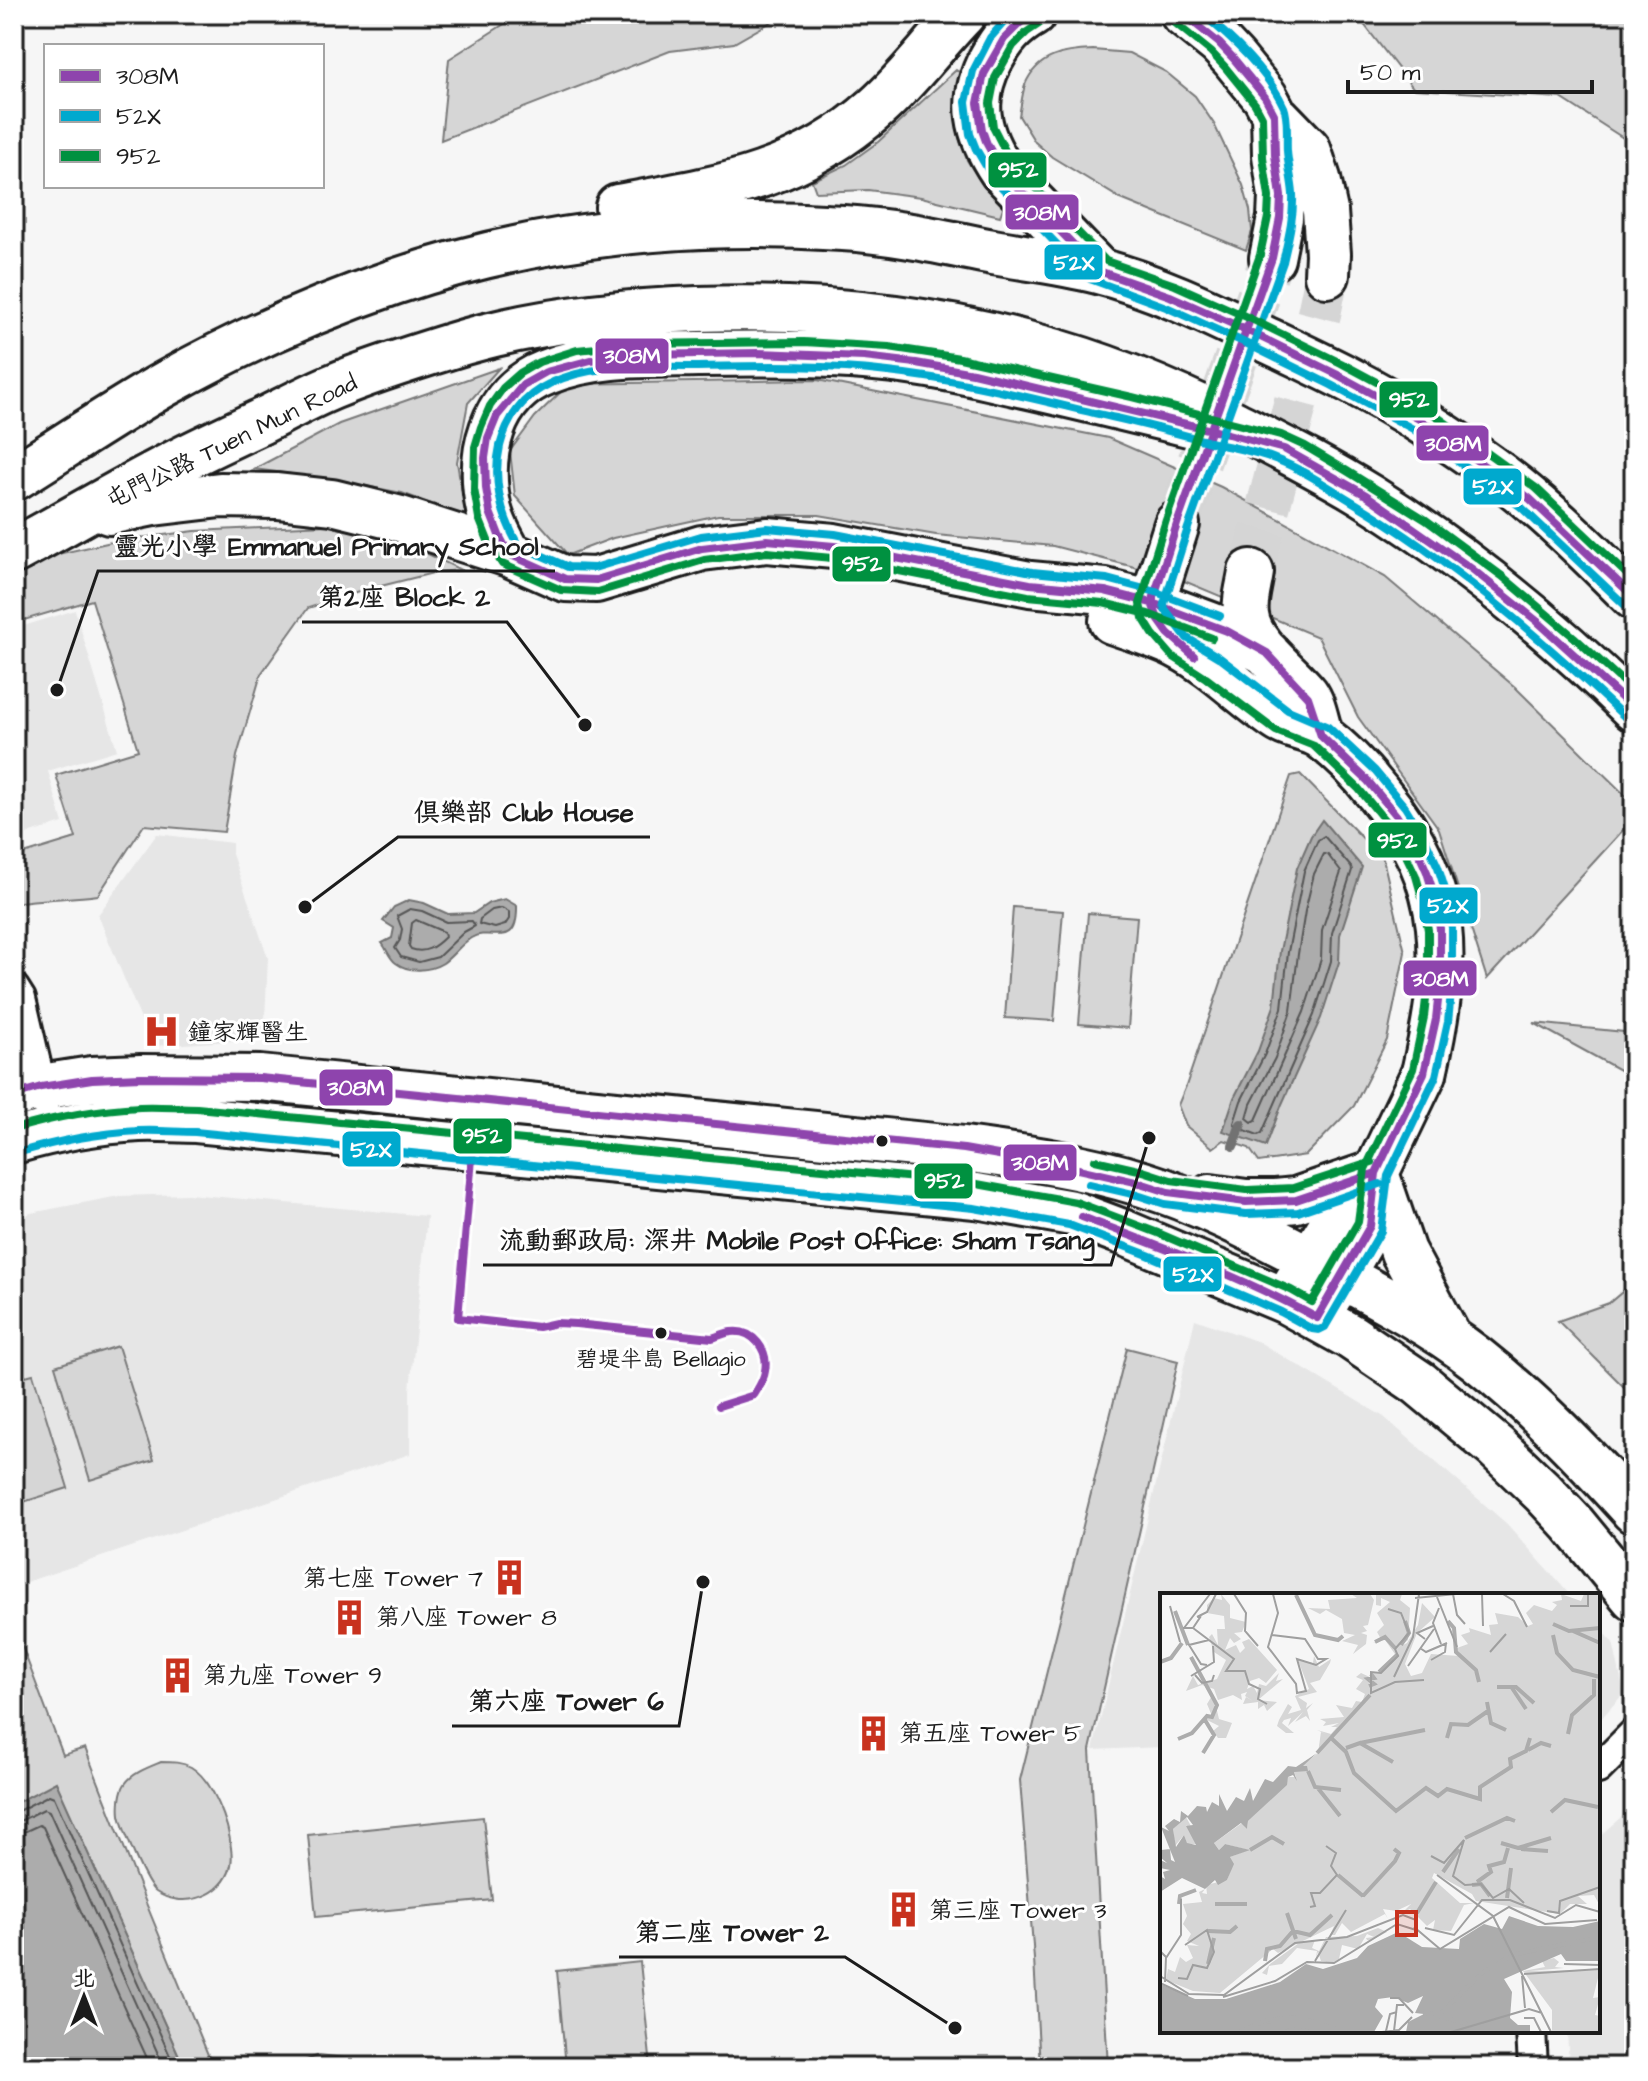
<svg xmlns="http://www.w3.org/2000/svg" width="1648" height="2081" font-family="'Architects Daughter','LXGW WenKai TC',sans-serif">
  <rect width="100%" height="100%" fill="#f6f6f6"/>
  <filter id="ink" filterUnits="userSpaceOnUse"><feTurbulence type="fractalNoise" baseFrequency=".0125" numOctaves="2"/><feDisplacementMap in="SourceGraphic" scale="16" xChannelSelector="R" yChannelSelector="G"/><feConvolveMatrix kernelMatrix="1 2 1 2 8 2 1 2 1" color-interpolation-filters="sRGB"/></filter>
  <g filter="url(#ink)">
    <path fill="#e6e6e6" d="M75,610L117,750L48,771L63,823L14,838V629Z
      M157,834L232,843V854L268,958L264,1039L152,1046L98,915Z
      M188,1194L427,1216L410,1390V1454L14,1586V1220L31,1213L119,1196Z
      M1195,1319L1259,1342L1384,1417L1507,1524L1570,1595H1162V1747L1093,1750Z
      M1598,1626L1613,1642L1624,1693L1598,1722Z
      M1634,1806V2067H1569L1567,2031H1598V1837Z"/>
    <path fill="#d6d6d6" stroke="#797979" stroke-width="2" d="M520,14H785L734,43L670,51L441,140L449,59Z
      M1356,14H1634V145L1561,98L1414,89Z
      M1093,50L1129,53L1166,72L1195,96L1214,124L1243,185L1250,210L1252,231L1246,250L1121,199L1052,157L1035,142L1019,116C1021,106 1022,95 1025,85C1037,55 1065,51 1093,50Z
      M956,70L961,73L954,109L959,138L967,160L984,187L1004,205L1000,216L921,197L868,190L816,192L812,181L846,165L878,142Z
      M499,368L468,403L457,462L466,517L402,493L329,479L254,469L339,424Z
      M817,380L1108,438L1221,487L1385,577L1515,687L1634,804V818L1487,979L1439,829L1358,717L1318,637L1177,578L1053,546L936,535L819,515H718L613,538L568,555L515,496L510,451L535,417L569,384Z
      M348,524L389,535L461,570L437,572L365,590L308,608L261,674L237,756L224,832L144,825L98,895C70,899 42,898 14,903V857L76,838L56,775L138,750L92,600L14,623V533L36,559L116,541L195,531Z
      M1300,774L1383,859L1405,952L1387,1040L1354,1106L1306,1155L1259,1162L1249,1148L1224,1140L1213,1148L1186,1126L1178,1105L1186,1086L1291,776Z
      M1013,907L1063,911L1054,1021L1005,1018Z
      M1088,913L1137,917L1128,1028L1079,1024Z
      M1534,1023L1634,1033V1078Z
      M1634,1282V1397L1558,1321L1609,1303Z
      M118,1346L154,1460L90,1480L55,1366Z
      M1127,1348L1178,1361L1090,1750L1108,2067H1040L1034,1959L1020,1780Z
      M33,1374L68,1488L14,1505V1379Z
      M14,1625L63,1755L85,1748L146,1903L213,2067H184L56,1783L14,1804Z
      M161,1762C172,1762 182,1762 191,1767C213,1780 229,1824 231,1848C232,1855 232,1865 229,1872C218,1899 180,1908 156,1892C145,1884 123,1829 120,1815C119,1806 120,1791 125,1784C132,1773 149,1767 161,1762Z
      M483,1817L492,1900L316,1917L308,1835Z
      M640,1962L651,2067H566L557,1971Z
      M319,2055L361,2060L369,2067H268L274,2064H297Z"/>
    <path fill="#acacac" stroke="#727272" stroke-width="2" d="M1322,820L1362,867L1340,935L1339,962L1321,1018L1282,1104L1266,1146L1223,1131L1234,1098L1258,1051L1274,1006L1280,951L1297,868L1311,836Z
      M505,899L517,906C518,952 491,926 471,938C461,944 453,956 443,963C430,971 409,973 396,963C390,959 386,948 382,943L392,938L394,928L383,921L394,907L409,900L424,903L448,914L474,913L489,903Z
      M56,1782L184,2067H14V1804Z"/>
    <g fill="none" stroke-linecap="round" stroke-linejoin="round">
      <path stroke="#565656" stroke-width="2" d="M1324,836L1351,867L1352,870L1332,933L1331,961L1314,1015L1262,1133L1258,1135L1237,1127L1234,1123L1241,1101L1265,1054L1282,1008L1288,952L1304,871L1318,840Z
        M1324,854L1328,855L1341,872L1322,930L1321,959L1304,1012L1256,1120L1252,1122L1247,1118L1251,1104L1275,1058L1291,1011L1298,954L1305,911L1314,874Z
        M502,908L509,912V919L505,925L495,928L479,924L480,919L492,910Z
        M410,909L422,911L446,922L472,921L475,926L464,932L438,957L419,962L401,957L395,948L400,940L402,929L397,916Z
        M416,920L444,932L445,937C435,947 425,954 411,949L409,946L412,923Z
        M14,1810H20L49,1795L54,1797L175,2067
        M14,1820H22L44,1809L49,1811L164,2067
        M14,1832L26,1831L39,1825L43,1827L151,2067"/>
      <path stroke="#727272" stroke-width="10" d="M1233,1146L1241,1124"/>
      <path stroke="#d5d5d5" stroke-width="44" stroke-dasharray="44 22" stroke-linecap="butt" d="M1177,524L1272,258
        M1251,572L1319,314L1327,275"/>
      <defs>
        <path id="minor" d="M14,988L21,999L45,1102
          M1598,1769L1634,1733
          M1531,2031L1533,2067"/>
        <path id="primary" d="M14,1095L41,1087L92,1079L141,1077L260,1078L964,1149C1023,1157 1086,1166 1143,1184C1201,1202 1256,1231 1310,1259C1365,1289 1427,1320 1477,1359C1534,1404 1585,1457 1634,1511
          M14,1141C55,1129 96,1121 139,1119C158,1118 177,1120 196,1120L976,1196L1072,1213L1125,1233L1286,1301L1351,1337L1419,1383L1496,1447L1543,1492L1573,1524L1634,1598
          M1376,1173L1403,1252L1449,1338
          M1210,1197L1246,1202H1276L1296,1200L1372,1174
          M1295,1285L1340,1211L1376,1173L1424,1073
          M1326,1302L1370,1226L1376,1175"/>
        <path id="motorway" d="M1033,14C1013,25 1002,39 991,59C969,100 977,134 1002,171L1099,271
          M1183,14L1219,43L1234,59L1265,97L1274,114L1308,149L1318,179L1325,211L1328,254L1327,275
          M618,207C716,189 798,178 876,108C908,80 933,45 963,14
          M1272,258L1280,218L1281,196L1275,155L1274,114
          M14,478C64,447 114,413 165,384C238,343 315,309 394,282C538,233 691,218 843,228C894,231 943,242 993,252C1027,258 1063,262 1098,271C1154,285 1211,313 1263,338C1316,363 1372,389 1421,421C1458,445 1496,470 1530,499C1567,529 1600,564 1634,597
          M109,512L153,503L220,495L277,496L332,502L397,518L509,554L565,579L596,580L702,548L767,540L834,546L1030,584L1105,591L1152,603L1227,631L1267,653
          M14,551C67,523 118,492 171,465C200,450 230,436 260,422C284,410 308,397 332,387C370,371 412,358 451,346C530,321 616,312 698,309C812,305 925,316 1035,346C1105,364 1171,392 1235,424C1280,447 1326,470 1369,497C1465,557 1553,630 1634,709
          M509,554C501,540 493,526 489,510C477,456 490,394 547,372C593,353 648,355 697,354C769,353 844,352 916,363C954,368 991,378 1029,386C1082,398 1135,411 1189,424
          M1251,572C1249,586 1244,601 1246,615C1249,645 1288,672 1306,694C1314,705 1316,723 1321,736
          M1112,621C1134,629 1159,636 1180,647C1216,666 1244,696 1278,719C1291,728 1310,728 1322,737C1342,752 1363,774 1378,793C1454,885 1449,963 1424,1073
          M1165,630L1154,613L1152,603L1177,524"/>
      </defs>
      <use href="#minor" stroke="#1c1c1c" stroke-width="34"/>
      <use href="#primary" stroke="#1c1c1c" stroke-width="50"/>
      <use href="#motorway" stroke="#1c1c1c" stroke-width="50"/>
      <use href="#minor" stroke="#fff" stroke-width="28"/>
      <use href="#primary" stroke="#fff" stroke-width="44"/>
      <use href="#motorway" stroke="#fff" stroke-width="44"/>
      <defs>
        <path id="bus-1" d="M1033,14L1020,23L1004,39L984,74L978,103L982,130L987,144L1002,171L1099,271L1170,296L1244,329L1336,374L1419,419L1529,498L1634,597
          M1183,14L1219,43L1234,59L1265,97L1274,114L1275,155L1281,196L1280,218L1272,258L1177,524L1152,603L1158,619L1168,633L1194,656
          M14,1095L41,1087L92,1079L141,1077L260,1078L964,1149L1078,1169L1140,1183L1168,1192L1246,1202L1296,1200L1376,1173
          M473,1147L458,1318L538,1327L556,1323L576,1324L712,1338C718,1336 725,1333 731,1332C753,1329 769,1350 765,1371C764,1380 759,1387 754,1395L719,1406
          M1082,1217C1161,1247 1243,1277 1317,1318
          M1317,1318L1370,1226L1376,1173L1424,1073L1436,1019L1440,982V929L1435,898L1427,872L1415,845L1396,815L1367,780L1321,736L1308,697L1267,653L1227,631L1152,603L1105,591L1030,584L834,546L767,540L702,548L596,580L565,579L509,554L499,535L490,512L486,488L485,458L488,438L497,416L523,385L546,372L591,360L639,355L758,353L864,357L916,363L973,373L1228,434L1284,449L1366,495L1472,569L1537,621L1634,709"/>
        <path id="bus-2" d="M1011,14L990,38L973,71L966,102L970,134L976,149L993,178L1090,279L1166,307L1239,340L1331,385L1413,429L1521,507L1626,606
          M1220,616L1156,592L1107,579L1032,572L835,534L767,528L701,536L594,568L568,567L518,545C501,514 492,481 500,446C507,419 523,396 549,384C591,363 645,367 690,367C756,366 822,364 888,372C965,380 1041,401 1116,418C1152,426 1187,436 1222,445C1240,449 1258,452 1275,459C1302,469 1328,487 1353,502C1453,562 1541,638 1626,718
          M17,1153C57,1141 98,1133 139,1131C158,1130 177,1132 195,1132L974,1208L1069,1225L1148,1255L1281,1312L1312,1329L1319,1330L1325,1327L1381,1231L1388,1176L1436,1076L1448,1022L1452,983V928L1447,896L1438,867L1425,839L1405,807L1375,771L1328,727L1288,710L1220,658L1187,638L1165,609L1164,604L1188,528L1283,262C1288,240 1294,217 1293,194C1292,180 1288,165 1287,151C1286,137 1289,120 1284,107C1269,73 1231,37 1202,14
          M1089,1184L1137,1195L1165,1204L1246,1214L1298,1212L1380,1184"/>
        <path id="bus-3" d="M1039,24L1027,32L1013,46L995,78L990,103L993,127L1012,164L1106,261L1175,285L1249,318L1341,363L1425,408L1536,488L1634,581
          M1212,638L1148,614L1103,603L1028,596L832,558L767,552L704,560L598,592L561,590L502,564L489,543L479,518L474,489L475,447L481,427L490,406L503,388L520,373L539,362L577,350L636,344L804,342L889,347L960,358L1132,397L1281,435L1305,446L1347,471L1426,520L1502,576L1574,637L1634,692
          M14,1129C55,1117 97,1109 140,1107C159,1106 178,1108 197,1108L977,1184L1076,1202L1158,1233L1291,1290L1312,1302L1358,1222L1365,1169L1413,1069L1424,1017L1428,981V930L1423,901L1416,876L1404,851L1386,822L1358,788L1314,746L1276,731L1206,678L1172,656L1153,634L1143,618L1140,604L1166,520L1260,255L1268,217L1269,197L1263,157L1262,117L1255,104L1225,67L1211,52L1175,23
          M1095,1160L1143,1171L1171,1180L1247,1190L1293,1188L1372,1162"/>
      </defs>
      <use href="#bus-1" stroke="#fff" stroke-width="14"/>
      <use href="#bus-2" stroke="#fff" stroke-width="14"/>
      <use href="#bus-3" stroke="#fff" stroke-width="14"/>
      <use href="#bus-1" stroke="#8e44ad" stroke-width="8"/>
      <use href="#bus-2" stroke="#00a9ce" stroke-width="8"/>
      <use href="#bus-3" stroke="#009140" stroke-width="8"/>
    </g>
  </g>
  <defs>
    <symbol id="hospital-bare" viewBox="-9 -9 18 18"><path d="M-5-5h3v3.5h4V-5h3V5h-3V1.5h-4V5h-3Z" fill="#c8321e" stroke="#fff" stroke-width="2.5" paint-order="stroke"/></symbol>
    <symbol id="building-bare" viewBox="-9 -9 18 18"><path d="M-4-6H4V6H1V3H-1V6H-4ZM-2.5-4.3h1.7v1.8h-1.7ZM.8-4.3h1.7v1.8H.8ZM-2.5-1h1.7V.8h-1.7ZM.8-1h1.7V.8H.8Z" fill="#c8321e" stroke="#fff" stroke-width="2.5" paint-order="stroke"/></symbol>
  </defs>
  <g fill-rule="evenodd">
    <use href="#hospital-bare" x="136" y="1006" width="51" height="51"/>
    <use href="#building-bare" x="484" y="1552" width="51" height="51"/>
    <use href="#building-bare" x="324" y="1592" width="51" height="51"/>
    <use href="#building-bare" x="152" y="1650" width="51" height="51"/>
    <use href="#building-bare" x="848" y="1708" width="51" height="51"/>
    <use href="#building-bare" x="878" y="1884" width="51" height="51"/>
  </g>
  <g fill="#1c1c1c" stroke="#fff" stroke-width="3">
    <circle cx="882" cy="1141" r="7"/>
    <circle cx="661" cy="1333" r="7"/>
  </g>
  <g text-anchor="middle" stroke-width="6" stroke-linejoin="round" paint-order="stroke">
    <g font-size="22" fill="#1c1c1c" stroke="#fff">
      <text x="661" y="1366">碧堤半島 Bellagio</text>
    </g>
    <g font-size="24" fill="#1c1c1c" stroke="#fff">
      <text transform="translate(231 441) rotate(-26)" y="8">屯門公路 Tuen Mun Road</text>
    </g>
    <g font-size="24" fill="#1c1c1c" stroke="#fff" text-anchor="start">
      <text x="188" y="1040">鐘家輝醫生</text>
      <text x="483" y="1586" text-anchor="end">第七座 Tower 7</text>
      <text x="376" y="1625">第八座 Tower 8</text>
      <text x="203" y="1683">第九座 Tower 9</text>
      <text x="899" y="1741">第五座 Tower 5</text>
      <text x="929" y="1918">第三座 Tower 3</text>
    </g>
  </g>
  <g transform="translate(1160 1593)">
    <rect width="440" height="440" fill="#f6f6f6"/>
    <path d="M61,1L70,12V25L86,29L82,39L74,40L81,46L74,50L70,45L65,57L76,52L80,60L85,55L82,49L89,46L117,77L106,90L99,85L90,88L87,96L93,93L97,100L99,91L106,93L119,80L116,88L123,86L98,107L117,109L107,118L104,112L98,116V109L83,111L86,104L93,108L85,103L87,99L81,101L82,107L73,102L58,107L54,96L42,92L26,98L33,83L38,92L57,86L66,67L54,59L49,44L52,41L58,52L57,36H65L64,23L47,20V12L54,5L62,7ZM191,1H210L214,7L208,32L203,33L207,38L201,40L207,42L206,51L193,61L198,52L182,48L195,42L184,40L182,26L166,17L160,21L148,15L170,16L168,7L197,5ZM216,1H242L240,7L250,15L248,47L241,53L247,50L258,32L262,10L275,24L257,40L245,71L251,83L262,80L271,61L299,63L297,55L308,51L301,42L310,39L309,35L331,42L329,32L338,31L335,20L358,24L368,33L373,31L366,20L374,12L392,18L397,12L392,9L402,7L401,1L421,8L424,1H440V313L434,302L418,303L427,311H410L400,321L316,308L312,301L274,280L272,285L300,310H314L304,312L291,338L273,337L275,327L267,333L250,316L242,320L251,311L236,318L223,316L228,326L225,321L191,339L182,330L175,342H170L174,333L118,360L113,356L60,400L33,398L6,387L8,376L15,379L20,364L26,369L33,365L27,352L39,353L27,348L31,341L23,331L27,323L23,311L42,309L39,299L45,296L42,300L47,301L46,292L67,287L73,271L70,264L88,257L65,251L59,257L54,250L82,230L87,236L88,228L126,192L128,184H136L134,179L158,160L161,139L166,141L157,137L171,141L177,134H171L179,130L163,133L166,129L160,126L184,124L176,112L192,115L196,108L202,109L205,101L196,96L203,87L196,84L201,80L214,86L211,80H221L237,64L225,47L213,50L221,46L217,39L224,32L217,20L230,9L221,5V13L216,12ZM154,63L159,74L171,66L170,70L160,87L150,90L157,99L138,104L147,110L146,115L153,110L147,117L150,128L146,123L135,129L143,119L128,133L131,125L124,127L122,130L134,140H126L117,133L119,127L128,111L132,114L128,121L141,117L135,103L149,96L138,67L153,70ZM53,101L59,126L72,130L66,145H58L53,138L59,133L45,126L52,123L47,111ZM26,224L32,235L43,239L53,231L50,245H38L26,232L36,251H27L24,242L15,253L13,236ZM218,335L227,339L210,348L207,347L206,345L214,344L207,341L198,356L182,352L179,366L172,370L161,368L158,359L156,365L157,358L137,355L122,371L109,373L107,382L102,380L110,371L139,350L155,347L152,355L159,358L166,344L197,343ZM394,365L399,369L395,374L404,375L370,378L440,377L433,405L440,404L435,422L440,423V439H392V417L363,378L385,374L382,368Z" fill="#d6d6d6"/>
    <path d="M157,160L143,173H147L148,178L134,179L137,188L133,182L128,184L127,192L88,228L87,236L81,230L54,250L59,257L65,251L90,257L70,264L74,271L67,287L58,292L55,287L45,296L22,285L0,299V283L5,286L3,279L10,277L0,275V267L7,270L0,264L1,257L10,256L11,267L15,269L1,234L9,238L5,233L14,226L20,229L21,218L28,223L37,213L46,214L47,219L52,209L59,213V201L67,218L76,204L84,208L90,195L93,208L105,186L113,189L128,173L136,174ZM27,224L33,232L26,233L36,252L27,250L24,242L16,254L13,236ZM349,323L378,333L413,334L440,328V368H406L401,361L344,386L352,399L350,425L358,432H370V439H246L248,429L264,421L255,420L263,403L248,410L233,404L218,406L215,414L223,423L214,439H0V391L35,406H66L120,389L146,371L163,376L197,365L208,353L238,339L262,354L299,356L300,346L324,331L342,336Z" fill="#acacac" fill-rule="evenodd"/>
    <path fill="none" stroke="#acacac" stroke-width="4" d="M136,2L155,42L178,47L183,43M15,18L28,52M288,28L294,35L296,59L316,77L319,89M393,31L409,38L440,35M413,38L440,50M393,42L397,60L413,77L440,84M215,49L225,44L235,55M241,52L249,40L245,28M0,69L11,65L22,50M219,79L238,61M209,93L214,91L208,86L214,85L211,81M337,94H356L374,110M352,95L366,116M327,109L331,130L346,137M408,141L412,122L434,102V86M170,144L186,159L194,180L236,218L266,195L278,203L287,196L320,206V194L351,174L350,166L366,158L370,145M287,145L291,131L308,132L328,118M18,146L32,140L47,123L52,124L57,112L31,64M200,150L265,137M186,155L200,150L233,169M368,157L381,150L391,153M43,160L54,142L45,127M157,160L210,102M148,178L155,194L181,197M157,194L180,223M391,219L405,207L438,214M305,245L347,225L355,228M341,250L358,255L391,245M361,256L388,258M90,257L112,244L124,251M283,279L299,256M178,282L203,303M317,289L331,279L329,273L344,269L348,255M312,292L321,291L330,303M203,303L235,268L239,260L234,256M347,305L351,275M19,311L20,303L36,297M55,311H87M127,320L136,346M257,320L276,289M48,338L70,339L77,333M357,361L440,344M105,368L107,356L120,353L133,338L150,342L172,322M48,371L54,345M263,421L281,420L323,379L351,363M279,423L307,431M78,439L108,427L137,424L187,439M82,439L137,426L185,439M91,439L137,429L178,439M95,439L137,430L175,439M100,439L137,432L171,439M110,439H161M116,439H154"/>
    <path fill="none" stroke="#9f9f9f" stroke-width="2" d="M74,1L86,20L85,38L98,53M293,1L297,22L305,31M322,1L323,33M343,1L354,8L367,34M277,4L297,54M255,5L296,1M10,13L20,49M410,13H428V1M279,15L273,30L281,51M228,16L241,20L249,40L235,56L238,63L221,80L211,79V100L235,89L264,87M37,24L47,19L56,1M23,35H33L41,23M24,35L50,1M33,35L74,66L66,78H85L89,91L100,96L98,106L107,111M112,42L145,46L158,66H166L156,72L137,66L146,98L137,100L136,91L108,54L118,20L113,1M265,46L257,40L273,33M260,55L266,59L287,50M330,59L346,41M271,67L285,59L286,50M47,72L41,71L29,52L49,47M248,73L274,36M35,82L42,90L52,88L54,82M31,83L54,69L53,53M234,84L253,44L259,1M271,263L284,270L304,247L293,283L305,292L321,291L333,305L349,296L364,310M277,282L333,323L391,439M150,314L155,313L151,300H160L177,282L171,273L176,260L166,253M387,318L399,320L400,308L440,294M254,334L280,356L349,314L385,331L437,327M265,335L294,342L322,307H350L395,325L416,312L440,319M0,358L6,364L5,389M6,365L21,342V306M155,368L186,317M404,371L440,372M364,381L440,376M0,383L29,401L64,402L135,350L187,344L243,322L256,327M362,383L365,415M18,385L27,386L33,372L47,375L54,359L47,337L25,352M0,390L28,403M63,404L115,388L147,369L174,370L237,331L256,337M230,405H239L253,420M364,425H374L381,439M226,438L230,421L237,419M234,438L237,412H244M222,439L239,437L252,424M291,439L369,416L382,420"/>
    <path fill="#c8321e" fill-opacity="0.15" stroke="#c8321e" stroke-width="4" d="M237,319H256V342H237Z"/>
    <rect width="440" height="440" fill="none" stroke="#1c1c1c" stroke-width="4"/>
  </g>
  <path fill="none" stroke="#1c1c1c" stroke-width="3" d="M57 690L98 571H555M585 725L507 622H302M305 907L398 837H650M1149 1138L1111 1265H483M703 1582L679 1726H452M955 2028L845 1957H619"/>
  <g fill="#1c1c1c" stroke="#fff" stroke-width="3">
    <circle cx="57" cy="690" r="8"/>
    <circle cx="585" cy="725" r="8"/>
    <circle cx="305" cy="907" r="8"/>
    <circle cx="1149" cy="1138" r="8"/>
    <circle cx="703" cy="1582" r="8"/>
    <circle cx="955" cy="2028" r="8"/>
  </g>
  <g font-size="26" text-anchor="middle" font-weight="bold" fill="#1c1c1c" stroke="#fff" stroke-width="6" stroke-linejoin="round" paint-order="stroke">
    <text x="326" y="555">靈光小學 Emmanuel Primary School</text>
    <text x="404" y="606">第2座 Block 2</text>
    <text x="524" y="821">俱樂部 Club House</text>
    <text x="797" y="1249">流動郵政局: 深井 Mobile Post Office: Sham Tsang</text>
    <text x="566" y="1710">第六座 Tower 6</text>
    <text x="732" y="1941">第二座 Tower 2</text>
  </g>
  <g stroke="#fff" stroke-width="3">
    <rect x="987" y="151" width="61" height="38" rx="8" fill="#009140"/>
    <rect x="1004" y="193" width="76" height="38" rx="8" fill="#8e44ad"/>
    <rect x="1043" y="243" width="61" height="38" rx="8" fill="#00a9ce"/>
    <rect x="594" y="337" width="76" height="38" rx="8" fill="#8e44ad"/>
    <rect x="1378" y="380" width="61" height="39" rx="8" fill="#009140"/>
    <rect x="1415" y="424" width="75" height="38" rx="8" fill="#8e44ad"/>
    <rect x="1462" y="467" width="61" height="39" rx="8" fill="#00a9ce"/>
    <rect x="831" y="545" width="61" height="38" rx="8" fill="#009140"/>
    <rect x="1367" y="821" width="61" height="38" rx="8" fill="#009140"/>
    <rect x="1418" y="886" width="61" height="39" rx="8" fill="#00a9ce"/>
    <rect x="1402" y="959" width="76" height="38" rx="8" fill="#8e44ad"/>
    <rect x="318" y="1068" width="76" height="39" rx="8" fill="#8e44ad"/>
    <rect x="452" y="1117" width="61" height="38" rx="8" fill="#009140"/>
    <rect x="341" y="1130" width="61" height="38" rx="8" fill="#00a9ce"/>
    <rect x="1002" y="1143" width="76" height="39" rx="8" fill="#8e44ad"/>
    <rect x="913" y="1162" width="61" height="38" rx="8" fill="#009140"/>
    <rect x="1162" y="1255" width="61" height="38" rx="8" fill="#00a9ce"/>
  </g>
  <g font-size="22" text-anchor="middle" font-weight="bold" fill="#fff">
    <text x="1018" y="177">952</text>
    <text x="1042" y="220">308M</text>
    <text x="1074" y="270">52X</text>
    <text x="632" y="363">308M</text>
    <text x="1409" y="407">952</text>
    <text x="1453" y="451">308M</text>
    <text x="1493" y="494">52X</text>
    <text x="862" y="571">952</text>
    <text x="1397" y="848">952</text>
    <text x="1448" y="913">52X</text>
    <text x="1440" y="986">308M</text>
    <text x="356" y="1095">308M</text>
    <text x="482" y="1143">952</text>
    <text x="371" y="1157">52X</text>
    <text x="1040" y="1170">308M</text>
    <text x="944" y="1188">952</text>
    <text x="1193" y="1282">52X</text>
  </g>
  <rect width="1648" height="2081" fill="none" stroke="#fff" stroke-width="48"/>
  <rect x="24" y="24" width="1600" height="2033" fill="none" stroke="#1c1c1c" stroke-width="3" filter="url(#ink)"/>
  <rect x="44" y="44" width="280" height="144" fill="#ffffff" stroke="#a4a4a4" stroke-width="2"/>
  <rect x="60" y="70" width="40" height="12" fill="#8e44ad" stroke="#a4a4a4" stroke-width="2"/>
  <text x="116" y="84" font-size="24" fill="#1c1c1c">308M</text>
  <rect x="60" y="110" width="40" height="12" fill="#00a9ce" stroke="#a4a4a4" stroke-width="2"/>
  <text x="116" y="124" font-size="24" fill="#1c1c1c">52X</text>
  <rect x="60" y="150" width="40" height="12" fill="#009140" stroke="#a4a4a4" stroke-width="2"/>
  <text x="116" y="164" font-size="24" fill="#1c1c1c">952</text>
  <g transform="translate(84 1997)" stroke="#ffffff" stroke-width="6" paint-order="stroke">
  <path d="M0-6L14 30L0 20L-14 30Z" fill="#1c1c1c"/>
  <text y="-12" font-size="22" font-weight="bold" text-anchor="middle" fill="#1c1c1c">北</text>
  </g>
  <path d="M1348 80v12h244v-12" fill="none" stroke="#1c1c1c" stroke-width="4"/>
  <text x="1360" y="80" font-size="24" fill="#1c1c1c" stroke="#ffffff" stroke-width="6" paint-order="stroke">50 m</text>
</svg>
